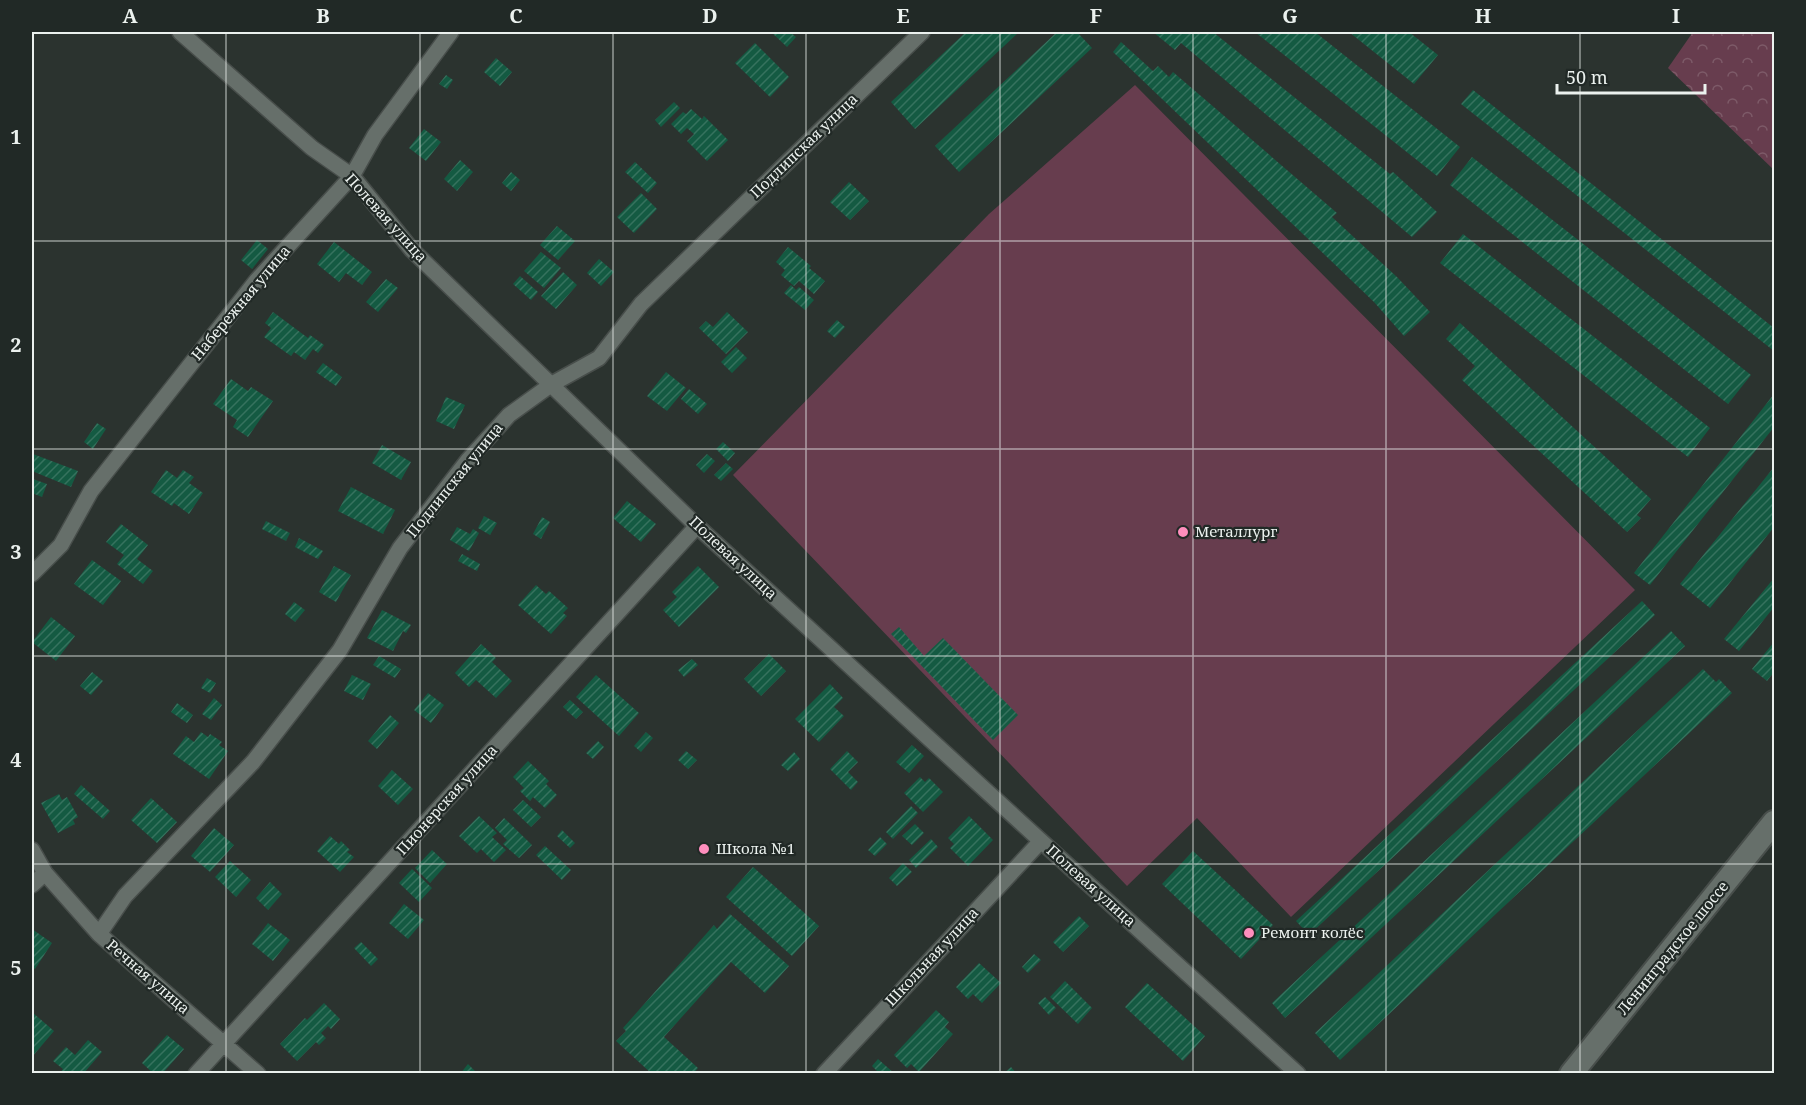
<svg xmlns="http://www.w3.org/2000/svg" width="1806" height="1105" font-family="'Noto Serif',serif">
  <defs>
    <pattern id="forest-crowns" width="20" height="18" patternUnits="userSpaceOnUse" patternTransform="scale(1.5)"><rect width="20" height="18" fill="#673d4e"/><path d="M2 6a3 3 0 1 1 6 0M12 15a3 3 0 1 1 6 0" fill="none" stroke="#7d5a68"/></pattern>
    <pattern id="building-hatch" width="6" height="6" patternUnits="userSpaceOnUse" patternTransform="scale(1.5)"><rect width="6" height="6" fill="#145a42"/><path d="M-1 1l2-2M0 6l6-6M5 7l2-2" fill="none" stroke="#36725e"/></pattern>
  </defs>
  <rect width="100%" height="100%" fill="#2b332f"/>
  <path fill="#673d4e" d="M1135,85L1635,590L1291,917L1197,818L1127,886L733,475L989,214Z"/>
  <path fill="url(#forest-crowns)" d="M1693,32H1774V170L1668,68Z"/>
  <path fill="url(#building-hatch)" d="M771,32H790L796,37L787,47Z
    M966,32H1019L915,129L891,102Z
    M1057,32H1077L1092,48L959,172L935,146Z
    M1153,32H1213L1390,174L1393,172L1437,212L1412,237L1181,43L1175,50Z
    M1255,32H1315L1460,147L1437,176Z
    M1349,32H1409L1438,55L1414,84Z
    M1121,42L1153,71L1158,66L1169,77L1173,72L1337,213L1332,217L1397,277L1430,312L1404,336L1374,302L1113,52Z
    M755,43L789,77L770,97L735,63Z
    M496,58L512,72L500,86L484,72Z
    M446,75L453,80L447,89L439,84Z
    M1473,90L1774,328V351L1461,104Z
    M674,102L680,108L661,127L655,120Z
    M691,109L702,119L704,116L728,140L707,161L687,141L694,134L687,128L681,134L671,124L683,112L686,114Z
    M424,129L441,142L426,161L409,148Z
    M1472,157L1751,375L1728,404L1450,185Z
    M460,160L473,172L457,191L444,179Z
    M635,162L657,183L648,193L625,172Z
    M511,172L520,180L511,191L502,183Z
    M849,182L869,201L850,220L830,202Z
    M641,193L657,209L634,233L617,217Z
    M557,226L575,241L558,260L540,245Z
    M1463,234L1710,428L1688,457L1440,263Z
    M257,240L268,249L252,269L241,260Z
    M334,242L372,272L362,285L346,273L339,282L317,264Z
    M788,247L811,266L809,268L825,281L814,294L799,281L794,286L781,275L785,270L776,262Z
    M541,252L561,268L544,288L524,271Z
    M599,259L614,272L601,286L587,273Z
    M563,272L577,285L556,309L541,296Z
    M520,276L538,292L531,300L513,284Z
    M386,279L398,288L378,312L366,302Z
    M791,285L796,290L799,287L814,300L805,310L784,293Z
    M273,312L308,338L310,335L324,345L318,353L313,349L305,360L294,352L291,356L264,337L271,328L265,323Z
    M727,312L748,332L726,354L699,328L706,321L713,327Z
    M837,320L845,327L835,338L827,331Z
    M1460,323L1651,499L1637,515L1641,518L1627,532L1462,380L1475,366L1446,339Z
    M736,347L747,358L732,373L721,362Z
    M323,363L342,377L336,386L316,372Z
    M666,372L686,388L667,411L647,396Z
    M231,379L248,391L251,387L273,401L248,437L233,427L237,420L213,404Z
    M689,389L707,404L698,414L681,399Z
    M1774,394V427L1650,585L1634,573Z
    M446,397L465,405L454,429L436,421Z
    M97,423L106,429L93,449L84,442Z
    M723,442L735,453L728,461L716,449Z
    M382,445L411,462L401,480L372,463Z
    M33,454L78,471L71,487L32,471Z
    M707,454L715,461L704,473L696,465Z
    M726,463L733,469L721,481L714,475Z
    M1774,467V527L1710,608L1680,584Z
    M166,470L177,478L183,470L194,477L189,483L203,493L189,514L174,503L172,506L151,492Z
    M33,479L47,484L42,497L32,493Z
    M351,487L395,510L383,534L338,511Z
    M627,501L656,524L641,542L613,518Z
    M484,516L497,523L490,535L478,528Z
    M542,517L550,522L541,539L533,534Z
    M266,521L290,533L286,541L262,529Z
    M121,524L148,545L137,559L153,571L143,584L117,564L124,555L106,542Z
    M457,527L470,534L473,529L479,533L469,551L450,540Z
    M299,538L323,551L318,559L295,547Z
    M462,554L480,564L477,571L458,561Z
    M92,560L121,581L103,605L74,584Z
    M334,566L351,575L336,602L319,592Z
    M698,566L719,587L679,627L663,610L677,597L672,592Z
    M1774,578V607L1739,651L1724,639Z
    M536,585L546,594L549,591L568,608L563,613L567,616L551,634L518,605Z
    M1642,601L1655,615L1309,935L1296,921Z
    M294,602L305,610L295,622L285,614Z
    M382,610L411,625L406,633L403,631L393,651L367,638Z
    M51,617L75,636L56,661L32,642Z
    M899,627L924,656L943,638L1018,715L993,740L891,634Z
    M1671,631L1685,646L1285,1018L1272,1003Z
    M1774,642V672L1767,681L1752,669Z
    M481,644L496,658L492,662L512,681L496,698L476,680L469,687L455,673Z
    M769,654L786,671L761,696L744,679Z
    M379,656L401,669L395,678L373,665Z
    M692,659L698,665L684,677L678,670Z
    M1703,669L1716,682L1719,679L1732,693L1340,1060L1315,1033Z
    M92,672L103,681L91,695L80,686Z
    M352,675L371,684L363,700L344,691Z
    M596,675L639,713L619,736L576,697Z
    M207,678L216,683L210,693L201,688Z
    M830,684L843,698L834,707L844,716L819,742L795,719Z
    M428,693L444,705L431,723L414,710Z
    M214,698L222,705L211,720L202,714Z
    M570,700L583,712L576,719L563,707Z
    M177,703L193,715L187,723L171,712Z
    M390,715L399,723L377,749L368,741Z
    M201,732L208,737L210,734L222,742L219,745L228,751L209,779L173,754L186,736L194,742Z
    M646,732L653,738L641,752L634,746Z
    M598,741L604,747L593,759L586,753Z
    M912,745L924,756L909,773L896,762Z
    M686,751L697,760L688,769L678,760Z
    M847,751L858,762L848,772L858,782L851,790L830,769Z
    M794,752L800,759L788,771L781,765Z
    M528,761L549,781L546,784L557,795L545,808L533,797L530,801L520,791L524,788L513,777Z
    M392,770L413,789L398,805L378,786Z
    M920,777L925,782L929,778L943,792L923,812L904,793Z
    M81,785L110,811L103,819L74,794Z
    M59,794L62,800L67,797L78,817L73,820L75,824L58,833L41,803Z
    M151,798L177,822L157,843L131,820Z
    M523,800L541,817L531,827L513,810Z
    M911,806L918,813L893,839L886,832Z
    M479,816L497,833L492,837L506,850L494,862L481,849L477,853L459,836Z
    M969,816L993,840L968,866L950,848L954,844L948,838Z
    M504,818L532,845L519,858L503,844L507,840L495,828Z
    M915,824L924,833L912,845L902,836Z
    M214,828L234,845L210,872L191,856Z
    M562,830L575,843L570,848L557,836Z
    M330,836L339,844L341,841L350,850L347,852L354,857L340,872L317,851Z
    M880,837L887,844L875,856L868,850Z
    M931,839L938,847L916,868L909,860Z
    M545,846L571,870L562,880L536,855Z
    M432,850L447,864L430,883L415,868Z
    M1193,851L1273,925L1241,959L1162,884Z
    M230,861L251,880L236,897L215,877Z
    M903,863L912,872L897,886L889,878Z
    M753,867L819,926L792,956L726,897Z
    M412,869L432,888L419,902L399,883Z
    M270,882L282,894L268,910L256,898Z
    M404,904L424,920L408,939L389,923Z
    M730,914L789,966L765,993L731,962L664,1037L698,1068L693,1074H652L616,1041L626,1031L623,1028L714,925L717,929Z
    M1079,916L1089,926L1063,952L1053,942Z
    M268,923L290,940L273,961L252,944Z
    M32,929L52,943L35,969L32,967Z
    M361,942L378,959L371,966L354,948Z
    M1034,954L1041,960L1028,973L1022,967Z
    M979,963L1001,983L982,1003L973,994L968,999L956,987Z
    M1065,981L1092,1008L1078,1024L1050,997Z
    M1147,983L1205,1036L1183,1061L1125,1007Z
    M1045,997L1056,1008L1049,1015L1038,1003Z
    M324,1003L340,1019L331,1029L328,1026L321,1033L326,1038L319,1045L316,1042L297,1061L280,1044L305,1018L307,1020Z
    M936,1010L949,1022L945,1027L953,1034L919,1072L911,1064L907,1068L894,1055Z
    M32,1012L54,1031L32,1057Z
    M167,1035L184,1049L162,1074H154L142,1063Z
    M88,1040L102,1052L83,1074H59L63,1069L53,1061L66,1047L75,1055Z
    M878,1059L895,1074H880L872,1066Z
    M468,1064L478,1074H460Z
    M1011,1067L1017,1074H1003Z"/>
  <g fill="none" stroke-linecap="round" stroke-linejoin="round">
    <defs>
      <path id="minor" d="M180,32L312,148L352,176L412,250L697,526L1041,841L1298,1074
        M32,574L61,545L91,491L257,280L352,176L375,135L451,32
        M32,850L45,873L99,934L258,1074
        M32,885L45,873
        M99,934L125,896L253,762L340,650L400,548L468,460L509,415L552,384L599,358L641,304L922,32
        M196,1074L697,526
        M824,1074L1041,841"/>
      <path id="secondary" d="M1571,1074L1774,822"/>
    </defs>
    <use href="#minor" stroke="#484e4b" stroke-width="18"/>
    <use href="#secondary" stroke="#484e4b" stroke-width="26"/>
    <use href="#minor" stroke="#666f6a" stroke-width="15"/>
    <use href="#secondary" stroke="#666f6a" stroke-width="22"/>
  </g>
  <path fill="none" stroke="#ebf1ee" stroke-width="1.5" stroke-opacity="0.55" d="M226,32V1074M420,32V1074M613,32V1074M806,32V1074M1000,32V1074M1193,32V1074M1386,32V1074M1580,32V1074M32,241H1774M32,449H1774M32,656H1774M32,864H1774"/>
  <g fill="#fe8ebd" stroke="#212926" stroke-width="2">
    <circle cx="1183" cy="532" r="6"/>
    <circle cx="704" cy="849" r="6"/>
    <circle cx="1249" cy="933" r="6"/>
  </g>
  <g text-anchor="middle" stroke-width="4.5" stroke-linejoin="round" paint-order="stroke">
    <g font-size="15" fill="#ebf1ee" stroke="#212926">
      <text transform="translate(804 146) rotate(-44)" y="5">Подлипская улица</text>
      <text transform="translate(386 218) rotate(48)" y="5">Полевая улица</text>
      <text transform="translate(241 303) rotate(-50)" y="5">Набережная улица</text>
      <text transform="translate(455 480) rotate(-51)" y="5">Подлипская улица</text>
      <text transform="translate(733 558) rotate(43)" y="5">Полевая улица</text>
      <text transform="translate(447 800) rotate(-48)" y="5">Пионерская улица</text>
      <text transform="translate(1091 886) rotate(42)" y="5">Полевая улица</text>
      <text transform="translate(1673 948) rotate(-51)" y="5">Ленинградское шоссе</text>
      <text transform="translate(932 957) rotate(-47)" y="5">Школьная улица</text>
      <text transform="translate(148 977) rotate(41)" y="5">Речная улица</text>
    </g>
    <g font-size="15" fill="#ebf1ee" stroke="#212926" text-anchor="start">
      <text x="1195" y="537">Металлург</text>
      <text x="716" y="854">Школа №1</text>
      <text x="1261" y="938">Ремонт колёс</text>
    </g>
  </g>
  <rect width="1806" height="1105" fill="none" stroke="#212926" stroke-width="66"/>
  <path d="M1557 84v9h148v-9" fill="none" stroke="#ebf1ee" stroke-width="3"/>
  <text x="1566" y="84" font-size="18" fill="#ebf1ee" stroke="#212926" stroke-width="4.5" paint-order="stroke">50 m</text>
  <rect x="33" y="33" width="1740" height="1039" fill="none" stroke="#ebf1ee" stroke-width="2"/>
  <g font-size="20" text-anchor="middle" font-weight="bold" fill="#ebf1ee">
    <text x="130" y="23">A</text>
    <text x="323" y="23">B</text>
    <text x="516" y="23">C</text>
    <text x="710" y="23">D</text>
    <text x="903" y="23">E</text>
    <text x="1096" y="23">F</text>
    <text x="1290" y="23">G</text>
    <text x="1483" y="23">H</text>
    <text x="1676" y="23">I</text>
    <text x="16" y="144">1</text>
    <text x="16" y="352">2</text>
    <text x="16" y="559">3</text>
    <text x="16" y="767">4</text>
    <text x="16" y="975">5</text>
  </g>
</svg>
